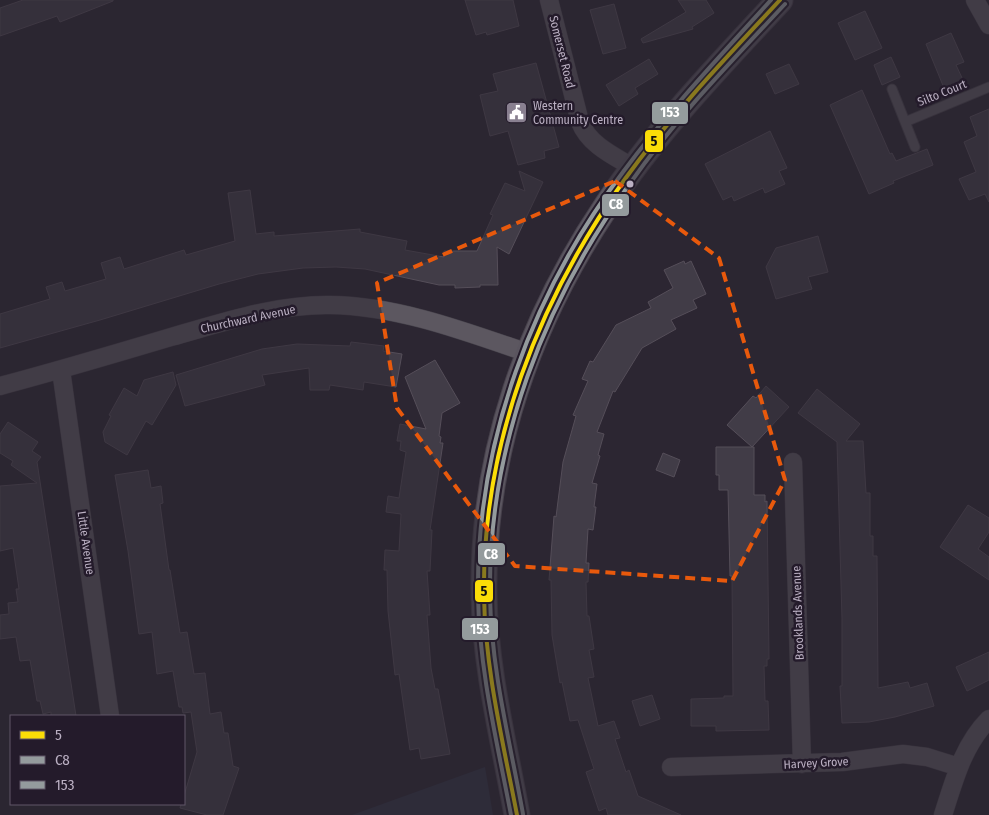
<svg xmlns="http://www.w3.org/2000/svg" width="989" height="815" font-family="'Fira Sans Condensed',sans-serif">
  <rect width="100%" height="100%" fill="#2c2632"/>
  <path fill="#313444" d="M485,767L493,815H352Z"/>
  <path fill="#413c47" stroke="#554e59" d="M23,0H113V1L60,22L57,16L0,36V8Z
    M465,0H513L519,26L487,35L486,32L476,35Z
    M678,0H706L714,13L692,27L693,29L643,43L641,39L686,12Z
    M614,4L626,48L603,54L590,10Z
    M865,11L882,48L855,60L838,23Z
    M951,33L964,62L956,65L963,80L944,88L926,44Z
    M891,57L900,77L882,85L874,65Z
    M649,59L658,74L635,88L638,94L619,106L606,85Z
    M536,63L559,147L544,151L545,158L518,165L508,131L490,136L480,95L498,91L493,74Z
    M789,64L799,84L775,94L766,74Z
    M862,90L890,154L892,153L896,161L927,149L933,165L893,181L894,183L869,194L830,105Z
    M989,109V202L985,194L969,200L959,179L976,172L964,142L977,136L970,117Z
    M770,131L787,168L779,171L785,184L765,193L763,188L734,201L732,196L723,200L705,164Z
    M519,171L543,182L509,254L497,247L498,285H480V287L455,288V285H439L365,269L336,267L303,268L258,274L219,284L100,320L0,348V314L50,299L46,287L62,282L65,291L106,279L101,263L120,257L124,269L184,250L186,255L235,241L228,193L250,190L256,234L274,232V236L360,229V232L407,241L405,250L444,257V251H477L493,215L490,214L505,183L525,191Z
    M818,236L828,272L808,277L812,289L776,299L766,267L776,248Z
    M684,261L685,264L691,261L706,294L693,300L697,308L671,320L676,329L642,348L615,392L613,391L597,432L604,434L598,455L600,456L592,483L597,484L594,507H596L593,530L588,529L586,563H589L588,582H586L587,616H589L594,649L589,650L594,677L588,678L598,726L614,721L620,738L615,739L626,772L629,770L638,796L681,815H608L606,808L599,811L586,772L594,769L578,720L570,721L562,682L560,683L552,635L551,580H549L554,516L556,517L563,462L576,416L573,415L588,381L582,379L590,361L593,362L616,325L651,308L648,302L673,288L664,270Z
    M351,342L384,346L383,351L402,354L396,387L364,382L363,390L330,385L329,390H310L309,368L262,375L265,385L185,406L176,375L262,349L297,344L350,346Z
    M435,360L460,403L442,413L439,436L441,437L440,443H443L430,530H432L430,571H427L430,615H427L431,668L435,689H438L450,754L421,759L419,748L410,750L399,674L395,675L388,611L387,570H384L385,550L399,551L401,514L386,512L388,496L399,498L406,452L400,450L401,441H397L400,424L426,429L405,377Z
    M173,372L176,385L152,425L146,421L127,455L105,442L103,432L111,416L109,415L124,388L137,396L144,380Z
    M766,386L789,407L752,447L727,425L753,396L756,398Z
    M817,389L860,424L846,441H863L866,493H870V536H873V556H877L878,688L908,682L910,688L927,683L934,706L895,717L869,722L842,723L840,686H842V619L837,442L798,413Z
    M8,422L38,442L32,451L41,457L37,462L76,716H51V712L43,714L40,701H37L30,660L20,661L16,637L0,639V615L9,614L8,603L18,602L16,589H19L13,548L0,551V486L37,483L11,465L13,461L0,453V434Z
    M716,447H754V495H765V502L767,501L769,659H767V666H764L765,701H768L769,730L716,731V726H691V699L724,698V696H733L732,576H730L728,490H719V475H716Z
    M663,453L680,460L674,477L656,470Z
    M148,470L151,488L161,486L163,503L160,504L169,570H170L180,633L187,632L194,674L205,673L210,714L221,712L224,733H228L233,766L239,768L223,815H207L180,808L181,804H184V796L197,752L191,712L183,713L182,707H179L173,671L157,674L152,632L139,634L128,551L115,475Z
    M968,505L989,518V532L978,549L989,557V580L940,547Z
    M989,652V680L967,691L956,667Z
    M652,695L660,719L640,726L632,701Z"/>
  <g fill="none" stroke-linecap="round" stroke-linejoin="round">
    <defs>
      <path id="service" d="M892,89L915,147
        M905,122L989,87"/>
      <path id="minor" d="M549,0L580,122C589,145 614,156 634,168
        M975,0L989,25
        M61,370L110,716
        M0,386C57,371 114,354 171,337C222,323 276,304 330,305C398,306 464,331 528,353
        M793,462L802,764
        M671,767L842,762L903,754L927,757L959,767
        M943,815C954,781 963,745 989,719"/>
      <path id="secondary" d="M517,815C504,742 485,669 484,594C482,453 529,321 607,205C656,131 720,65 780,0"/>
    </defs>
    <use href="#service" stroke="#46424b" stroke-width="11"/>
    <use href="#minor" stroke="#46424b" stroke-width="19"/>
    <use href="#secondary" stroke="#47414c" stroke-width="27"/>
    <use href="#service" stroke="#5c5760" stroke-width="9"/>
    <use href="#minor" stroke="#5c5760" stroke-width="18"/>
    <use href="#secondary" stroke="#5a555f" stroke-width="25"/>
    <defs>
      <path id="bus-1" d="M517,815C503,742 485,669 484,595C482,444 538,301 625,179C671,115 726,58 780,0"/>
      <path id="bus-2" d="M523,814C510,742 491,669 490,595C488,445 544,302 631,182C676,118 731,62 785,4"/>
      <path id="bus-3" d="M511,815C497,742 479,669 478,595C476,443 532,293 623,172C668,111 720,56 771,0"/>
    </defs>
    <use href="#bus-1" stroke="#241b2b" stroke-width="8"/>
    <use href="#bus-2" stroke="#241b2b" stroke-width="8"/>
    <use href="#bus-3" stroke="#241b2b" stroke-width="8"/>
    <use href="#bus-1" stroke="#fbdd07" stroke-width="4"/>
    <use href="#bus-2" stroke="#949b9d" stroke-width="4"/>
    <use href="#bus-3" stroke="#949b9d" stroke-width="4"/>
  </g>
  <path d="M0 0H989V815H0ZM615,181L719,258L785,480L732,581L515,566L397,408L377,283Z" fill="#2c2632" fill-opacity=".55" fill-rule="evenodd"/>
  <path fill="none" stroke="#e8590c" stroke-width="4" stroke-dasharray="10 6" stroke-linejoin="round" d="M615,181L719,258L785,480L732,581L515,566L397,408L377,283Z"/>
  <defs>
    <symbol id="civic-square" viewBox="-11 -11 22 22"><rect x="-9" y="-9" width="18" height="18" rx="4" fill="#898090" stroke="#241b2b"/><path d="M-.6-6.5H3V-4.5H.6V-3L4-1V1h2V6H-6V1h2V-1L-.6-3ZM-1.2 2.5V6h2.4V2.5Z" fill="#fff"/></symbol>
  </defs>
  <g fill-rule="evenodd">
    <use href="#civic-square" x="504" y="100" width="25" height="25"/>
  </g>
  <circle fill="#bbb0c3" stroke="#241b2b" stroke-width="2" cx="630" cy="184" r="4.5"/>
  <g text-anchor="middle" stroke-width="5" stroke-linejoin="round" paint-order="stroke">
    <g font-size="12" fill="#bbb0c3" stroke="#241b2b">
      <text transform="translate(562 52) rotate(76)" y="4">Somerset Road</text>
      <text transform="translate(942 93) rotate(-22)" y="4">Silto Court</text>
      <text transform="translate(248 319) rotate(-12)" y="4">Churchward Avenue</text>
      <text transform="translate(86 543) rotate(82)" y="4">Little Avenue</text>
      <text transform="translate(798 613) rotate(-92)" y="4">Brooklands Avenue</text>
      <text transform="translate(816 763) rotate(-3)" y="4">Harvey Grove</text>
    </g>
    <g font-size="12" fill="#bbb0c3" stroke="#241b2b" text-anchor="start">
      <text x="533" y="110">Western<tspan x="533" dy="14">Community Centre</tspan></text>
    </g>
  </g>
  <g stroke="#241b2b" stroke-width="2">
    <rect x="651" y="101" width="38" height="24" rx="5" fill="#949b9d"/>
    <rect x="644" y="129" width="20" height="24" rx="5" fill="#fbdd07"/>
    <rect x="601" y="193" width="29" height="24" rx="5" fill="#949b9d"/>
    <rect x="477" y="542" width="29" height="24" rx="5" fill="#949b9d"/>
    <rect x="474" y="579" width="20" height="24" rx="5" fill="#fbdd07"/>
    <rect x="461" y="617" width="38" height="24" rx="5" fill="#949b9d"/>
  </g>
  <g font-size="14" text-anchor="middle" font-weight="bold" fill="#fff">
    <text x="670" y="117">153</text>
    <text x="616" y="209">C8</text>
    <text x="491" y="559">C8</text>
    <text x="480" y="634">153</text>
  </g>
  <g font-size="14" text-anchor="middle" font-weight="bold" fill="#111">
    <text x="654" y="146">5</text>
    <text x="484" y="596">5</text>
  </g>
  <rect x="10" y="715" width="175" height="90" fill="#241b2b" stroke="#605768"/>
  <rect x="20" y="731" width="25" height="8" fill="#fbdd07" stroke="#605768"/>
  <text x="55" y="740" font-size="15" fill="#bbb0c3">5</text>
  <rect x="20" y="756" width="25" height="8" fill="#949b9d" stroke="#605768"/>
  <text x="55" y="765" font-size="15" fill="#bbb0c3">C8</text>
  <rect x="20" y="781" width="25" height="8" fill="#949b9d" stroke="#605768"/>
  <text x="55" y="790" font-size="15" fill="#bbb0c3">153</text>
</svg>
